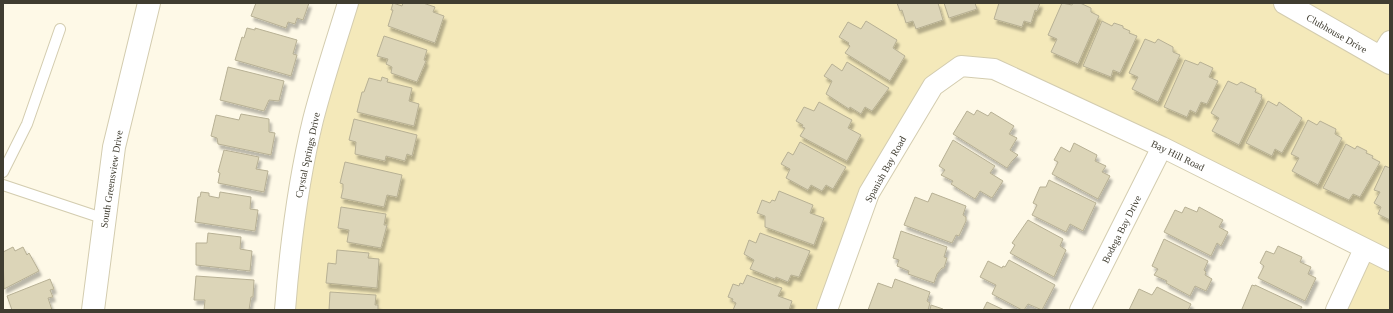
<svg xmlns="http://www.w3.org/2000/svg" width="1393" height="313" font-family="Georgia,serif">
  <defs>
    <filter id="shadow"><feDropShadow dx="2.5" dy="4.5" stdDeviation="1" flood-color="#0004"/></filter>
  </defs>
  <rect width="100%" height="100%" fill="#fef9e7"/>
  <path fill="#f4e9ba" d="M359,3H1390V310H1343L1368,256L996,77L963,75L937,95L884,178L831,310H294C303,205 323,102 359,3Z"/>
  <path fill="#dcd5b8" stroke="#b7b094" filter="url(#shadow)" d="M256,3H309L303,20L297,18L295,24L288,22L286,28L251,16Z
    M393,3L402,6L403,3H423L435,7L433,12L444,16L435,43L388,26L393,10H391Z
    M897,3H938L943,20L916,29L913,21L906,23L902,10L900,11Z
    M944,3H975L977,9L949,18Z
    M999,3H1040L1037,11L1035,10L1031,23L1024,21L1022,27L994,19Z
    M1062,3L1072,5L1073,3H1080L1091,8V12L1099,16L1078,64L1051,52L1057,39L1048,35Z
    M866,21L897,40L893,48L905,56L890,81L845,53L850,46L848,44L849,43L839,37L848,22L861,29Z
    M1102,21L1112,26L1114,23L1123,26V28L1130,31L1129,33L1137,36L1120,73L1113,70L1111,77L1083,66Z
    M247,28L255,30V28L297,40L293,54L297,55L291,76L235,60L242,37L244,38Z
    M384,36L427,50L424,60L426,61L417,82L391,73L392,67L386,64L388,59L377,56Z
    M1145,39L1155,43L1158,39L1173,47V52L1180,55L1158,102L1132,89L1138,77L1129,73Z
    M1185,60L1198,65L1200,62L1213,68L1209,77L1218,81L1207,104L1201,102L1196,113L1190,110L1187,117L1164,107Z
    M847,62L889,88L872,111L865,107L861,114L850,107L849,109L826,94L832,81L824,76L832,64L842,71Z
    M228,67L284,81L279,101L269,100L264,111L220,100Z
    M382,77L388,79L387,82L412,88L409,101L419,104L414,126L357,112L362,92H364L369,78L381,81Z
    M1228,81L1237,85L1241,82L1256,89L1255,92L1262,95L1261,98H1262L1239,145L1212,131L1219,118L1211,113Z
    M1268,101L1277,106L1279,102L1302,118L1282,153L1275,149L1272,156L1246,143Z
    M819,102L852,120L848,128L861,135L847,161L800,136L805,128L802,127L803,125L796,121L804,107L814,111Z
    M977,110L988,116L991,112L1014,126L1009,134L1017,138L1010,150L1018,155L1012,161L1007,168L953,134L967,111L974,115Z
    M241,114L269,119V132L275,133L271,155L218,144L217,138L211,136L216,115L239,120Z
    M354,119L417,135L412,156L407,154L405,161L386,156L385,161L355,154L356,142L349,140Z
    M1308,120L1317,125L1320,121L1336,129L1335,134L1342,138L1318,185L1292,171L1299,158L1291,154Z
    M953,140L995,166L990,173L1003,181L992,198L980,191L975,199L951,184L953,181L941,175L945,170L939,166Z
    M800,142L846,167L833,189L826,185L822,191L811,185L808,190L786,178L790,169L781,164L788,152L793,155Z
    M1074,143L1097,155L1095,161L1106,166L1102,172L1110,176L1098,199L1052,174L1058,162L1054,160L1061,147L1070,152Z
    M1346,144L1355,149L1357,146L1367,151L1366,153L1373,156L1372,158L1380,162L1360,197L1353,194L1349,200L1323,188Z
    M224,150L259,157L256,169L268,171L264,192L218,183L220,173L218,172Z
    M345,162L402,175L397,197L387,195L384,207L341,198L343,189V184L340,183Z
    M1385,166L1390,168V220L1378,214L1381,207L1374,203L1380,192L1374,190Z
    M1049,180L1096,203L1083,231L1070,224L1066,232L1032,215L1037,205L1033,203L1040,187H1046Z
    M779,191L813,205L810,213L824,218L814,245L765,227V216L757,213L762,200L770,203L772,200L775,201Z
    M201,192L209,193V196L219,198L220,192L251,197L250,209L258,210L255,231L195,222L198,197H200Z
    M932,193L966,206L963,215L966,217V221L959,236L956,235L952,243L904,225L915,197L928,202Z
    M341,207L386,214L384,225H387L381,248L347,242L349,230L338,228Z
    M1185,207L1197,212L1199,207L1223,220L1219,227L1228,232L1221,246L1217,243L1211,256L1164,232L1175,210L1182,213Z
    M1028,220L1063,239L1060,246L1066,250L1054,277L1010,253L1015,245L1012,243Z
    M901,231L947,247L944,257L947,258L944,268H942L937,274L934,283L908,274L909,271L897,266L899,260L893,258Z
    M208,233L241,237L240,249L252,251L250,271L196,265V243H207Z
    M760,233L810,251L799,277L791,275L788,282L776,277L775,279L750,269L754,260L744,254L749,240L756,243Z
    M1164,239L1208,261L1204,270L1206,272L1205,275L1212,279L1206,291L1195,286L1190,296L1166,283L1167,281L1154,275L1158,269L1152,266Z
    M1278,246L1302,257L1300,262L1311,267L1308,274L1316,278L1305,301L1258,278L1264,266L1260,263L1266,251L1274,254Z
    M13,247L15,251L23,247L27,255L29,253L39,271L4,289L3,252Z
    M337,250L369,253L368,258L379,259L377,288L326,283L328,263L336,264Z
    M1009,260L1055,285L1042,310L1028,304L1024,310H1022L992,294L996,285L980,277L988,261L1002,268L1003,266L1005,267Z
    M747,275L782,288L778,296L792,301L789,310H733L736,303L732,301L733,299L728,297L733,284L739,286L740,283L743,284Z
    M196,276L254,280L253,297H251L249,310H204L205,300H194Z
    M50,279L54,289L50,290L53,297L48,298L52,310H12L7,296Z
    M895,279L930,292L927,301L930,303L928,310H868L878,283L892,288Z
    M1252,285L1255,286V285L1302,307L1300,310H1243L1242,309Z
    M1157,287L1191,304L1188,310H1129L1139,289L1152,295Z
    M330,292L376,295L375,305H378V310H329Z
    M987,302L1004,310H983Z
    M931,305L943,309V310H930Z"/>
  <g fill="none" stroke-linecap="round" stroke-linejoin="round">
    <defs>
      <path id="service" d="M3,172L27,124L60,29
        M3,185L105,219"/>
      <path id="minor" d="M1380,57L1390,41
        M285,310C290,246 298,182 313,120C323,81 336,42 348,3
        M827,310L869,193L933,86L961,66L994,69L1162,147L1390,261
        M1080,310L1162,147
        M1336,310L1364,249"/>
      <path id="tertiary" d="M1285,3L1390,63
        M93,310L114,147L149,3"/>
    </defs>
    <use href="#service" stroke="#d3ccaf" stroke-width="12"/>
    <use href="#minor" stroke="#d3ccaf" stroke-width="22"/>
    <use href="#tertiary" stroke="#d3ccaf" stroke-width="24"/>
    <use href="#service" stroke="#fff" stroke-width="10"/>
    <use href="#minor" stroke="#fff" stroke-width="20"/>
    <use href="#tertiary" stroke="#fff" stroke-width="22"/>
  </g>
  <g text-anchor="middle" stroke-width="3" stroke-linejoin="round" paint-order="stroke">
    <g font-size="10" fill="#403d31" stroke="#fff">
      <text transform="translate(1337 33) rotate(30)" y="4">Clubhouse Drive</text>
      <text transform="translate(307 155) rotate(-78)" y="4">Crystal Springs Drive</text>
      <text transform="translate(1178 155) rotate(26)" y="4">Bay Hill Road</text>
      <text transform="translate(885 169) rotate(-61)" y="4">Spanish Bay Road</text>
      <text transform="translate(111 179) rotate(-81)" y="4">South Greensview Drive</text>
      <text transform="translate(1121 229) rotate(-63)" y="4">Bodega Bay Drive</text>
    </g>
  </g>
  <rect width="1393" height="313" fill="none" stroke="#403d31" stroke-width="8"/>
</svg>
